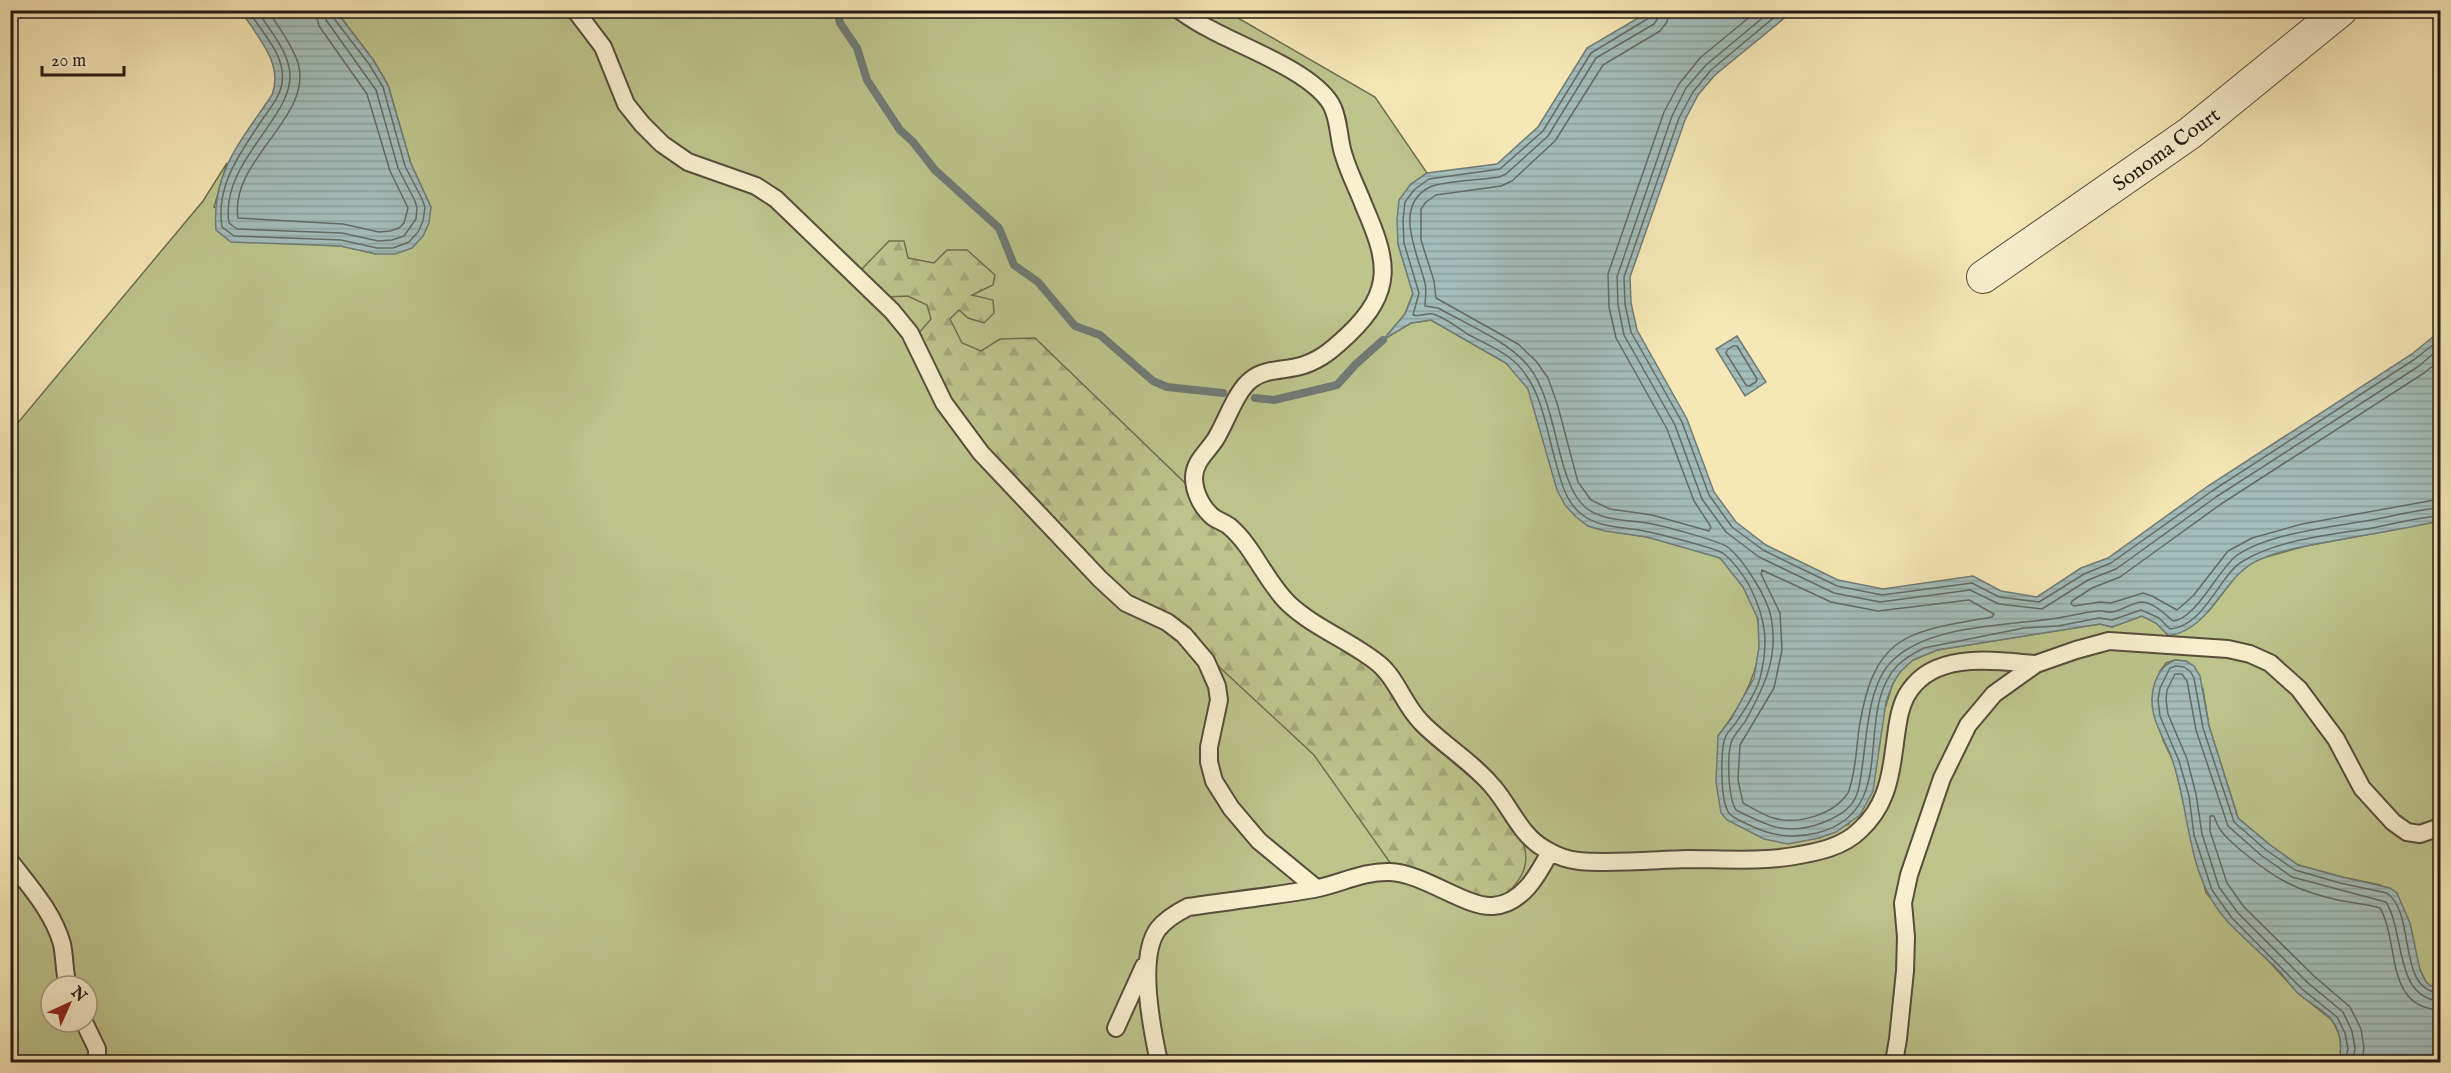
<svg xmlns="http://www.w3.org/2000/svg" width="2451" height="1073" font-family="'IM FELL English',serif">
  <defs>
    <pattern id="forest-firs" width="22" height="20" patternUnits="userSpaceOnUse" patternTransform="scale(1.5)"><rect width="22" height="20" fill="#bdc58d"/><path d="M5 1l3.5 6h-7zM16 11l3.5 6h-7z" fill="#a2a979"/></pattern>
    <pattern id="water-rules" width="6" height="5" patternUnits="userSpaceOnUse" patternTransform="scale(1.5)"><rect width="6" height="5" fill="#a3bdba"/><path d="M0 2.5h6" fill="none" stroke="#8ca29f"/></pattern>
  </defs>
  <rect width="100%" height="100%" fill="#f6e8b6"/>
  <filter id="stains"><feTurbulence type="fractalNoise" baseFrequency=".00333" numOctaves="4"/><feColorMatrix values="0 0 0 0 .2 0 0 0 0 .09 0 0 0 0 .02 0 0 0 .5 -.17"/></filter>
  <radialGradient id="worn" r=".72"><stop offset=".6" stop-color="#630" stop-opacity="0"/><stop offset="1" stop-color="#630" stop-opacity=".3"/></radialGradient>
  <path fill="#bdc58d" stroke="#706f50" stroke-width="1.5" fill-rule="evenodd" d="M336,11H1226L1375,97L1427,173L1410,185L1398,244L1413,293L1405,314L1385,338L1411,323L1431,320L1506,363L1528,388L1588,526C1608,532 1627,533 1647,537C1666,541 1700,549 1718,557C1726,561 1733,574 1739,581C1780,633 1753,691 1718,736L1819,838L1849,824L1893,683L1901,670L1913,660L1937,650L2100,624L2112,627L2142,616L2156,623L2169,636L2209,611L2243,567L2262,558L2306,546L2440,521V987L2431,986L2426,982L2380,885L2342,877L2298,865L2270,845L2238,818L2209,726L2203,689L2186,661L2175,660L2166,663L2160,671L2152,700L2163,740L2174,763L2206,893L2298,993L2332,1020L2339,1034L2342,1049L2339,1062H11C15,1048 21,1027 11,1013V431L203,201L227,163L214,207L306,244L341,246L376,254L431,207L411,164L388,85L374,61ZM51,986H87V1022H51Z"/>
  <path fill="url(#forest-firs)" stroke="#706f50" stroke-width="1.5" d="M889,241H904L908,258L934,263L947,250H967L995,275L993,285L972,295L993,300L994,313L984,323L968,318L959,310L950,319L962,343L981,351L1000,339L1035,338L1186,484L1190,499L1229,534L1244,553C1288,593 1337,633 1379,674C1388,682 1392,695 1398,705C1404,715 1412,726 1420,734C1449,763 1549,827 1521,876C1517,883 1510,892 1502,895C1470,907 1428,868 1391,864L1314,755L1157,609L1129,595L1107,576L1011,477L949,401L918,334L931,319L927,305L908,296L887,297L861,270Z"/>
  <path fill="url(#water-rules)" stroke="#707b77" stroke-width="1.5" d="M241,11H336L374,61L388,85L411,164L431,207L429,223L423,236L412,248L395,254H376L341,246L231,242L216,230C211,172 242,140 272,95C284,64 257,36 241,11Z
    M1650,11H1793L1715,75L1698,95L1685,120L1630,277L1631,303L1637,330L1687,419L1714,492L1736,522L1766,545L1838,580L1883,589L1973,576L2001,591L2037,597L2081,568L2108,558L2208,486L2412,354L2440,331V521C2403,529 2365,535 2327,542C2306,546 2281,550 2261,559C2221,575 2215,627 2169,636L2156,623L2142,616L2112,627L2100,624L1937,650L1913,660L1901,671L1893,683L1886,702L1873,791L1860,815L1836,832L1819,838L1788,844L1764,839L1727,820L1721,813L1716,782L1718,736L1731,719L1754,678L1759,647L1758,619L1743,587L1720,558L1647,537L1605,531L1588,526L1576,517L1565,505L1557,490L1528,389L1506,363L1431,320L1411,323L1383,340L1405,314L1413,294L1398,244L1397,220L1399,200L1410,185L1427,173L1497,164L1538,127L1587,48Z
    M1737,336L1766,382L1745,396L1716,349Z
    M2175,660L2186,661L2194,666L2200,676L2209,726L2238,818L2270,845L2298,865L2342,877L2390,888L2397,893L2410,923L2420,970L2426,982L2431,986L2440,987V1062H2339C2342,1047 2342,1032 2331,1019C2322,1009 2309,1003 2299,994C2291,987 2285,977 2278,970C2262,954 2244,939 2228,922C2187,878 2191,819 2174,765C2168,743 2152,724 2152,701C2152,684 2159,666 2175,660Z
    M11,1013C22,1027 19,1045 11,1060Z"/>
  <g fill="none" stroke-linecap="round" stroke-linejoin="round">
    <path stroke="#646b66" stroke-width="1.5" d="M248,10C259,28 280,50 282,71C285,90 274,103 264,117C242,151 215,184 222,227L234,236L341,240L377,248H393L409,242L418,232L423,221L425,207L422,199L405,166L383,87L369,64L332,16L331,10
      M257,10C268,28 285,47 289,67C300,115 219,159 229,223L237,229L342,233L378,241L392,240L404,236L416,219L417,208L415,201L398,168L376,90L326,20L324,10
      M268,10C278,27 292,44 298,63C314,117 229,160 238,218L343,224L379,232L390,231L399,228L404,223L408,208L390,171L367,94L319,26L315,10
      M1652,10L1649,18L1591,53L1543,131L1500,169L1429,179L1414,190L1405,202L1403,220L1404,243L1419,293L1413,315C1419,317 1426,313 1433,314C1445,317 1459,329 1469,335C1483,342 1498,349 1510,358C1540,381 1545,423 1554,456C1560,476 1563,498 1580,513C1596,527 1619,527 1639,530C1651,532 1717,548 1724,554C1733,561 1745,577 1750,587C1766,619 1769,643 1760,678C1756,693 1744,711 1735,724C1731,729 1725,734 1724,741C1721,756 1720,801 1729,813C1733,818 1741,821 1747,824C1771,836 1791,839 1817,833C1903,811 1851,713 1898,665C1905,658 1914,653 1924,648L2024,628L2058,626L2099,618L2112,620L2141,610L2159,618L2170,629C2205,626 2219,575 2243,561C2280,539 2330,535 2372,528C2394,524 2418,517 2440,516
      M1659,10L1658,18L1654,24L1596,58L1548,136L1506,174L1499,177C1483,180 1443,181 1430,187C1392,206 1418,254 1425,283C1427,291 1425,299 1425,306L1438,308C1466,324 1510,342 1529,367C1558,403 1556,484 1586,508C1603,521 1627,520 1647,523C1660,525 1721,541 1729,548C1745,562 1767,597 1771,617C1779,657 1764,687 1746,720C1742,727 1733,735 1731,743C1727,758 1728,797 1736,810C1767,826 1787,836 1822,823C1832,819 1843,814 1850,806C1859,796 1860,782 1862,768C1867,736 1868,683 1893,660C1930,624 2009,626 2058,618C2071,616 2085,612 2098,611C2103,610 2107,613 2112,612C2122,611 2132,602 2142,602C2154,603 2165,614 2173,621C2196,619 2218,570 2236,556C2267,533 2338,526 2377,519C2398,515 2420,509 2440,508
      M1669,10L1667,22L1660,31L1603,65L1555,141L1512,181L1501,186L1436,195L1426,202L1421,209V240L1434,281L1436,298L1518,344L1536,361L1548,378L1557,403L1578,482L1591,500L1610,509L1652,515L1709,531L1711,527L1694,501L1667,429L1616,338L1609,307L1608,274L1664,112L1679,84L1700,58L1758,10
      M1772,10L1706,65L1686,88L1672,116L1617,277L1618,305L1624,335L1675,425L1702,499L1726,532L1759,557L1834,593L1880,602L1970,590L1999,604L2042,609L2088,580L2116,569L2216,497L2419,366L2440,348
      M1783,10L1711,70L1693,92L1679,118L1624,277L1625,304L1631,332L1682,422L1709,495L1732,527L1763,550L1837,586L1882,595L1972,583L1999,597L2039,602L2084,574L2111,563L2212,491L2415,359L2440,339
      M1733,346H1737L1757,379L1756,382L1749,386L1746,385L1726,353L1727,350Z
      M2440,360L2424,373L2221,504L2120,577L2092,588L2072,601L2071,604L2074,606L2100,602L2111,603L2143,593L2152,596L2177,610L2193,596L2228,551L2252,538L2302,524L2440,499
      M1762,570L1831,602L1878,611L1969,600L1994,614L1992,617C1907,632 1874,633 1859,729C1856,749 1856,773 1848,793C1833,815 1798,825 1773,818C1763,815 1752,808 1743,803L1738,780L1740,745L1774,688L1782,650L1780,613L1761,574Z
      M2345,1062L2348,1049L2345,1033L2337,1017L2302,989L2232,918L2212,890L2194,835L2189,796L2179,761L2160,716L2158,700L2160,688L2170,668L2176,666L2184,667L2190,671L2194,678L2203,728L2234,822L2266,850L2295,870L2340,883L2387,893C2417,915 2396,990 2440,993
      M2353,1062L2355,1048L2352,1031L2343,1012L2308,983L2238,913L2219,887L2202,834L2196,794L2187,759L2168,714L2166,700L2167,690L2175,674H2182L2187,681L2196,730L2228,826L2262,856L2292,877L2386,902C2405,932 2394,998 2440,1001
      M2362,1062L2364,1048L2361,1029L2350,1007L2314,976L2244,907L2227,883L2210,831V816H2214C2219,833 2230,841 2243,852C2275,879 2297,891 2338,900C2352,903 2366,904 2380,908C2400,942 2384,1008 2440,1010"/>
    <path stroke="#707b77" stroke-width="8" d="M837,10L840,23L857,48L867,80L900,130L913,142L935,170L999,228L1014,265L1038,282L1075,326L1100,335L1153,381L1167,387L1223,393
      M1255,398L1274,400L1337,385L1356,364L1383,340"/>
    <defs>
      <path id="service" d="M575,10L603,47L626,104L642,124L662,144L688,162L756,186L776,199L892,311L910,333L944,403L981,453L1100,579L1126,603L1167,622L1184,635L1206,661L1217,686L1219,700L1209,747V762L1214,781L1231,808L1259,841L1316,888
        M1179,10C1189,17 1199,24 1210,29C1244,48 1311,71 1331,104C1340,120 1338,140 1344,156C1349,173 1358,190 1364,206C1388,261 1395,290 1348,335C1334,348 1322,359 1304,365C1287,371 1266,368 1252,379C1236,390 1226,423 1215,440C1207,452 1194,462 1194,478C1194,492 1202,508 1213,517C1218,521 1224,522 1229,526C1254,547 1265,581 1289,604C1316,629 1351,641 1379,664C1397,679 1404,705 1421,722C1443,745 1473,762 1494,788C1511,808 1521,836 1545,849C1555,855 1568,860 1579,861C1611,864 1654,860 1687,859C1722,859 1760,862 1794,856C1818,852 1843,847 1860,830C1884,808 1890,782 1894,750C1897,731 1898,706 1910,690C1937,651 1995,661 2036,664
        M10,861C30,887 53,912 62,944C65,958 64,972 68,986
        M84,1022L97,1049V1062
        M1116,1028L1144,966
        M1159,1062C1152,1030 1137,958 1158,929C1166,919 1176,913 1188,907C1230,901 1273,896 1314,889C1340,884 1363,871 1390,872C1423,873 1466,908 1493,906C1522,904 1538,875 1550,852
        M1894,1062L1898,1039L1905,971L1906,937L1903,903L1909,875L1942,778L1968,725L1994,694L2036,664L2076,650L2109,641L2228,649L2250,654L2270,663L2299,689L2336,739L2362,788L2393,822L2407,832L2420,834L2440,827"/>
      <path id="minor" d="M1983,277L2190,133L2341,10"/>
    </defs>
    <use href="#service" stroke="#584d3c" stroke-width="20"/>
    <use href="#minor" stroke="#584d3c" stroke-width="34"/>
    <use href="#service" stroke="#f9f0d0" stroke-width="16"/>
    <use href="#minor" stroke="#f9f0d0" stroke-width="32"/>
  </g>
  <g text-anchor="middle" stroke-width="6" stroke-linejoin="round" paint-order="stroke">
    <g font-size="21" fill="#241913" stroke="#f9f0d0">
      <text transform="translate(2166 149) rotate(-36)" y="7">Sonoma Court</text>
    </g>
  </g>
  <rect width="2451" height="1073" fill="none" stroke="#f6e8b6" stroke-width="36"/>
  <rect x="12" y="12" width="2427" height="1049" fill="none" stroke="#241913" stroke-width="3"/>
  <rect x="18" y="18" width="2415" height="1037" fill="none" stroke="#241913" stroke-width="1.5"/>
  <g transform="translate(69 1004) rotate(45)"><circle r="28" fill="#f9f0d0" stroke="#a49a84" stroke-width="1.5"/>
  <path d="M0-4.5L10 22L0 15L-10 22Z" fill="#8f2418"/>
  <text y="-9" font-size="16" font-weight="bold" text-anchor="middle" fill="#241913">N</text>
  </g>
  <path d="M42 66v9h82v-9" fill="none" stroke="#241913" stroke-width="3"/>
  <text x="51" y="66" font-size="18" fill="#241913" stroke="#f9f0d0" stroke-width="4.5" paint-order="stroke">20 m</text>
  <rect width="100%" height="100%" filter="url(#stains)"/>
  <rect width="100%" height="100%" fill="url(#worn)"/>
</svg>
